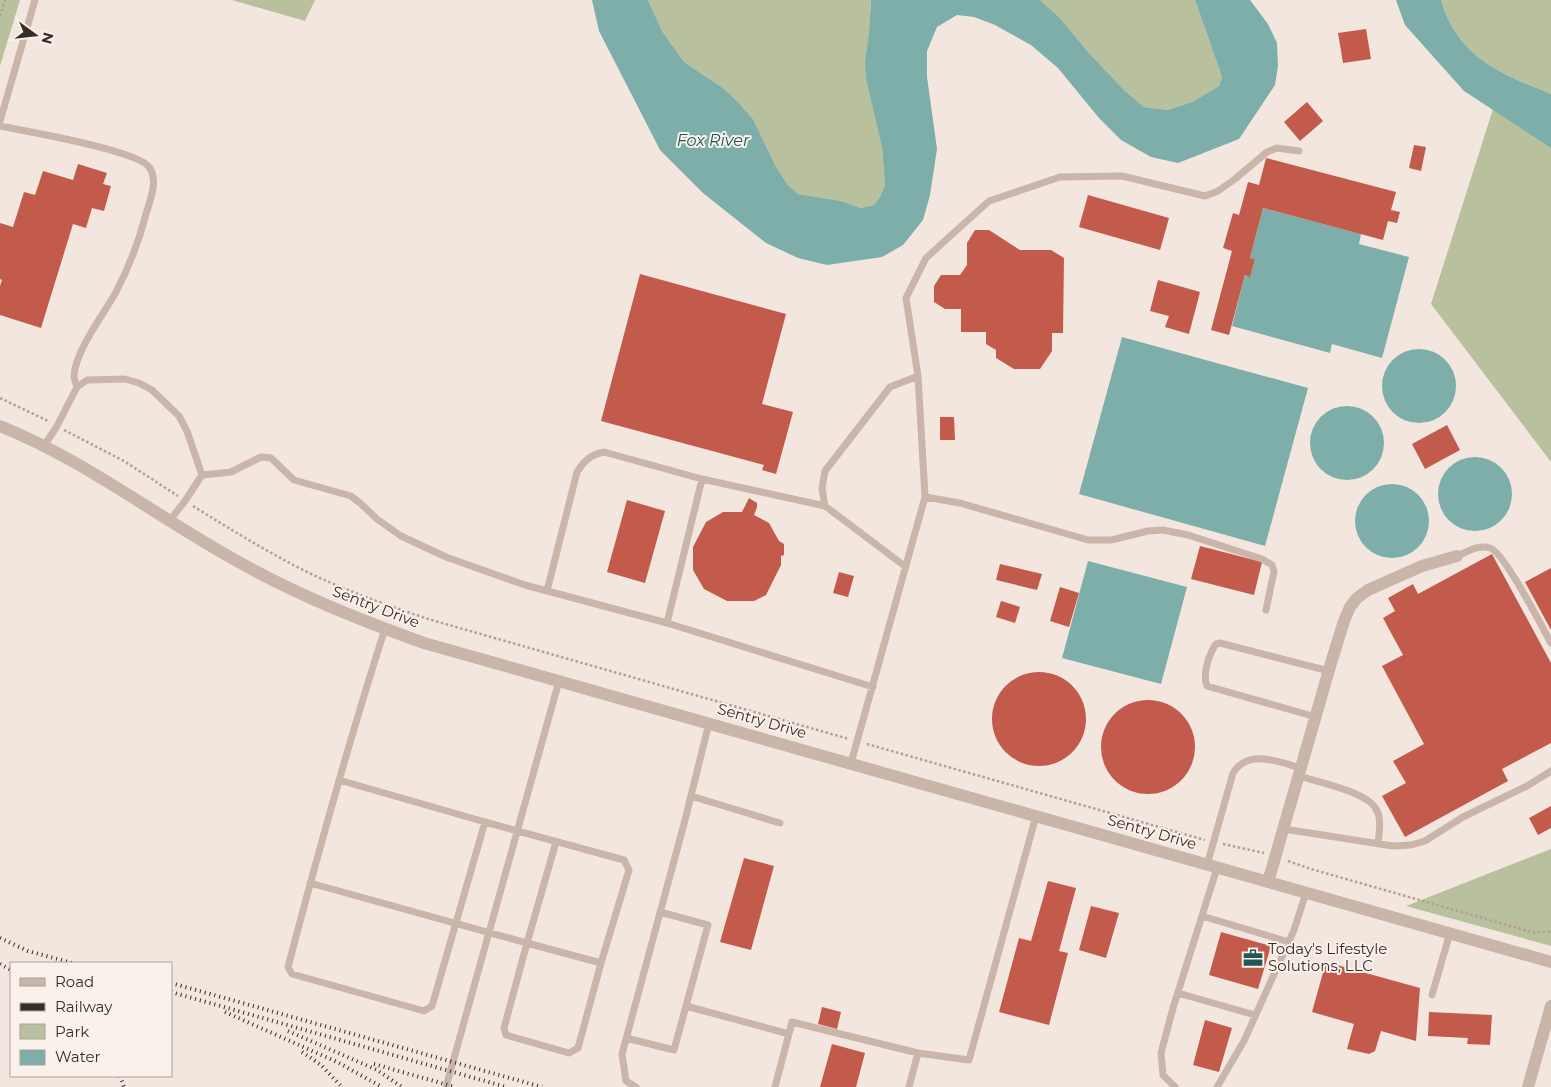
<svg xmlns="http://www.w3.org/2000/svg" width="1551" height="1087" font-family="Montserrat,sans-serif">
  <rect width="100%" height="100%" fill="#f2e6de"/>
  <path fill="#b9c09e" d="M0,0H20L0,66Z
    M232,0H315L305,21Z
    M648,0H871L869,32L865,60L882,147L885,185L881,195L874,205L861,208L841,201L798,194L787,184L775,165L753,119L738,102L723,88L684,62L662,31Z
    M1040,0H1195L1222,77L1219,86L1192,102L1166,110L1144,107L1125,91L1088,52L1059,17Z
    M1441,0H1551V94C1500,73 1458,58 1441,0Z
    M1493,109L1551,134V462L1431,304Z
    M1551,849V946L1406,906Z"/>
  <path fill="#7eaeaa" d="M592,0H648L662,31L684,62L723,88L738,102L753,119L775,165L787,184L798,194L841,201L861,208L874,205L881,195L885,185L882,147L866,78L865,60L869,32L871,0H1040L1059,17L1088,52L1125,91L1144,107L1167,110L1192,102L1219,86L1222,77L1195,0H1250L1268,24L1277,43L1278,66L1275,85L1239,139L1178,163L1151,157L1121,140L1099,118L1058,68L1031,45L995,25L974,17L957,15L937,27L927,51V77L937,149L930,195L923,220L903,245L882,257L827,265L798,258L766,243L703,193L660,150L599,31Z
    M1396,0H1441C1458,58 1500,73 1551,94V148L1464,91L1405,25Z
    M1263,208L1361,234L1359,244L1409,257L1382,358L1332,344L1330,353L1232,326L1245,275L1250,276L1255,259L1250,258Z
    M1122,337L1308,388L1265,546L1079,494Z
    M1382 386a37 37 0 1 1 74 0a37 37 0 1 1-74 0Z
    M1310 443a37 37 0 1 1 74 0a37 37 0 1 1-74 0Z
    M1438 494a37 37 0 1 1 74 0a37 37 0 1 1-74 0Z
    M1355 521a37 37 0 1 1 74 0a37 37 0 1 1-74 0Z
    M1088,561L1187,587L1161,684L1062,658Z"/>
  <path fill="#c25b4c" d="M1366,29L1371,59L1343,63L1338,33Z
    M1307,102L1323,121L1300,141L1284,122Z
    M1414,145L1426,147L1421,171L1409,168Z
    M1266,158L1396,192L1391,210L1400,212L1397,223L1388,221L1383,240L1263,208L1250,258L1255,259L1250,277L1245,275L1229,335L1211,330L1232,251L1223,248L1233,213L1239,215L1248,182L1259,185Z
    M78,164L107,173L103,184L111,186L104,211L92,208L86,228L73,224L41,328L0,315V286L2,280L0,279V223L13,227L24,192L35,195L43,171L73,180Z
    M1088,195L1169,218L1160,250L1079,227Z
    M975,230H989L1020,250H1051L1064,258L1063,333H1052V351L1040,369H1014L996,358V350L986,344V332H961V309H945L934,302V286L941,275H960L967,265V243Z
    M640,274L786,314L762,404L793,412L776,474L762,470L764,465L601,421Z
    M1158,280L1200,292L1189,334L1165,327L1169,316L1150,311Z
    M940,417H954L955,440H940Z
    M1447,425L1460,450L1425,469L1412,444Z
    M749,498L757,503V507L754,515L769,523L779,541L784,544V555L781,556V565L766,595L754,601H727L704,589L693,570V547L706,522L723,512H742Z
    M627,500L665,511L645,583L607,572Z
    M1200,546L1262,562L1254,595L1191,579Z
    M1492,554L1551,663V743L1502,769L1508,781L1405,837L1382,796L1406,783L1393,761L1424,744L1382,666L1403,655L1383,618L1395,611L1388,598L1413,584L1418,594Z
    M1000,564L1042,574L1037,590L996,580Z
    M1551,568V630L1525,582Z
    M839,572L854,576L848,597L833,593Z
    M1060,587L1079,593L1069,627L1050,621Z
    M1001,601L1020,607L1015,623L996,617Z
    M992 719a47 47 0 1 1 94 0a47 47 0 1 1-94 0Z
    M1101 747a47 47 0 1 1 94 0a47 47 0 1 1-94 0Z
    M1551,806V828L1538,835L1529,818Z
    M744,858L774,866L751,950L720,942Z
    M1048,881L1076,888L1059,951L1068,953L1049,1025L999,1012L1019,938L1031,941Z
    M1091,906L1119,913L1106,958L1079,950Z
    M1221,932L1271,946L1258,989L1209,975Z
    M1326,962L1420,988L1416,1041L1381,1031L1375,1051L1369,1054L1347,1049L1354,1024L1312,1012Z
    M822,1007L841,1012L837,1029L818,1024Z
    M1429,1012L1492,1015L1490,1045L1467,1044L1468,1038L1428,1036Z
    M1205,1020L1232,1028L1219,1072L1193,1065Z
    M832,1044L865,1053L856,1087H820Z"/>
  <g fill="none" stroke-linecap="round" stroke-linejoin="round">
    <path stroke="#b59f94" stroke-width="2.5" stroke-dasharray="2.5 2.5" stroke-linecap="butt" d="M0,16L5,0
      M0,398L48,421
      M64,430L124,461L178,496
      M193,506C228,528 263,549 299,568C341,589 384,604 428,619L849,739
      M867,744L1205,840
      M1223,844L1264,853
      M1288,861L1311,869L1535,933L1551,931"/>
    <path stroke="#cab5aa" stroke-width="7" d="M0,121L35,0
      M0,126C25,131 137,150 149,167C159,180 150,200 146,214C139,241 129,267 116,292C104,314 75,351 74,376C74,380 76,383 77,387
      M44,446L57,426L77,387L87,380L125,379L139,383L152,390L179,416L187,431L202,475
      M202,475L231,472L261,457L271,458L294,480L351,496L360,503L377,519L401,536L446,557L525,585L667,623L873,687
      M925,497L918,376L906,298L926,258L989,201L1060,177L1122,176L1205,196L1218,191L1235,179L1267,152L1277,148L1299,151
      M170,520L185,501L202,475
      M1457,556C1467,552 1479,544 1490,548C1504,552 1542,627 1551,643
      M906,567L825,506L822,488L825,471L890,387L918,376
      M547,591L577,472C584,461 590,455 604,452L702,479L825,506
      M667,623L702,479
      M1316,717L1207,686C1202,674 1209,654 1216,644L1220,643L1329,671
      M851,763L925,497L960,503L1088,540H1111L1148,531L1163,530L1188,535L1262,559L1272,565L1274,571L1266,610
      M1299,776C1318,782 1367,792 1376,809C1382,818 1379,834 1378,844
      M339,780L485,822
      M691,796L780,823
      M1284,829L1393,846L1411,845L1425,841L1463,817L1527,786L1551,771
      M556,842L527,943L601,963
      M1207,865L1233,773C1248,748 1279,762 1301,768
      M310,883L527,943L504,1028L506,1035L569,1053L578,1048L601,963L629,870L624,860L485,822L432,1006L424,1011L292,974L288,967C318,853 349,740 385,629
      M1202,916L1289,942
      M1178,993L1255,1015
      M1432,995L1450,933
      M686,1006L789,1034
      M626,1038L674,1050L708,925L660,912
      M446,1087L559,681
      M636,1087L626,1081L622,1054L685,820L709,723
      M775,1087L792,1022L918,1053
      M909,1087L918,1053L969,1060L1036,816
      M1175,1087L1163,1075L1161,1053L1173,1008L1217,868
      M1217,1087L1244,1041L1294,930L1306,893"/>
    <path stroke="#cab5aa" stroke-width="12" d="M1268,882L1331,663L1344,621L1350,607L1357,598L1368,590L1422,566L1457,556
      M1528,1087L1551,1006"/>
    <path stroke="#cab5aa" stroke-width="12" d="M0,426C85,460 157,517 237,561C297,595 360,620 424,643L1551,962"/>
    <path stroke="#372c29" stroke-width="4" stroke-dasharray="1 4" stroke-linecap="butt" d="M0,938L28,951L72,963
      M0,964L11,970
      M171,983L542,1087
      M171,992L506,1087
      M225,1012L337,1062L382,1087
      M288,1031L377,1070L402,1087
      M302,1052L321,1065L342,1087
      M374,1064L455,1087
      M120,1076L124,1087"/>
  </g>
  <defs>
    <symbol id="office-bare" viewBox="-9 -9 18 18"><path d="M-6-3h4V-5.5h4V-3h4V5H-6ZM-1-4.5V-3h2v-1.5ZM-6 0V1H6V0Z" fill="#205755" stroke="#f9f1ea" stroke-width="2.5" paint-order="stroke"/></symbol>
  </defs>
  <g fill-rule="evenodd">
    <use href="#office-bare" x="1239" y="944" width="28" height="28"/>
  </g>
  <g text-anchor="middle" stroke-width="4" stroke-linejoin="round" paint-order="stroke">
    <g font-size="15" fill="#372c29" stroke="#f9f1ea">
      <text transform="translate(376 607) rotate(21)" y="5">Sentry Drive</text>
      <text transform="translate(762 721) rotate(16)" y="5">Sentry Drive</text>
      <text transform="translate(1152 832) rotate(16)" y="5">Sentry Drive</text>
    </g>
    <g font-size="15" fill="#372c29" stroke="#f9f1ea" text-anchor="start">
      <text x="1268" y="954">Today's Lifestyle<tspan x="1268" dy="17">Solutions, LLC</tspan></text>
    </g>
    <g font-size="16" font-style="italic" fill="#205755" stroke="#f9f1ea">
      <text x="713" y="146">Fox River</text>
    </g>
  </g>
  <rect x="10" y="962" width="162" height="115" fill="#f9f1ea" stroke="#aba29d"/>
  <rect x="20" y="978" width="25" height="8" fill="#cab5aa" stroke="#aba29d"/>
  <text x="55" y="987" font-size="15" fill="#372c29">Road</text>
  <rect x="20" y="1003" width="25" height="8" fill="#372c29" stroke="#aba29d"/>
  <text x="55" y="1012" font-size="15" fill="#372c29">Railway</text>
  <rect x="20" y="1024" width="25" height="15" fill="#b9c09e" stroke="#aba29d"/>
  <text x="55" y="1037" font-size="15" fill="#372c29">Park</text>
  <rect x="20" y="1050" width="25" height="15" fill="#7eaeaa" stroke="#aba29d"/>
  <text x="55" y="1062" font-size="15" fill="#372c29">Water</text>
  <g transform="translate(35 35) rotate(105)" stroke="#f9f1ea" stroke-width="4" paint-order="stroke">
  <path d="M0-4L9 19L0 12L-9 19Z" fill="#372c29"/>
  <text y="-8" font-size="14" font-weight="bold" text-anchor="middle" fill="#372c29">N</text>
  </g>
</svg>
